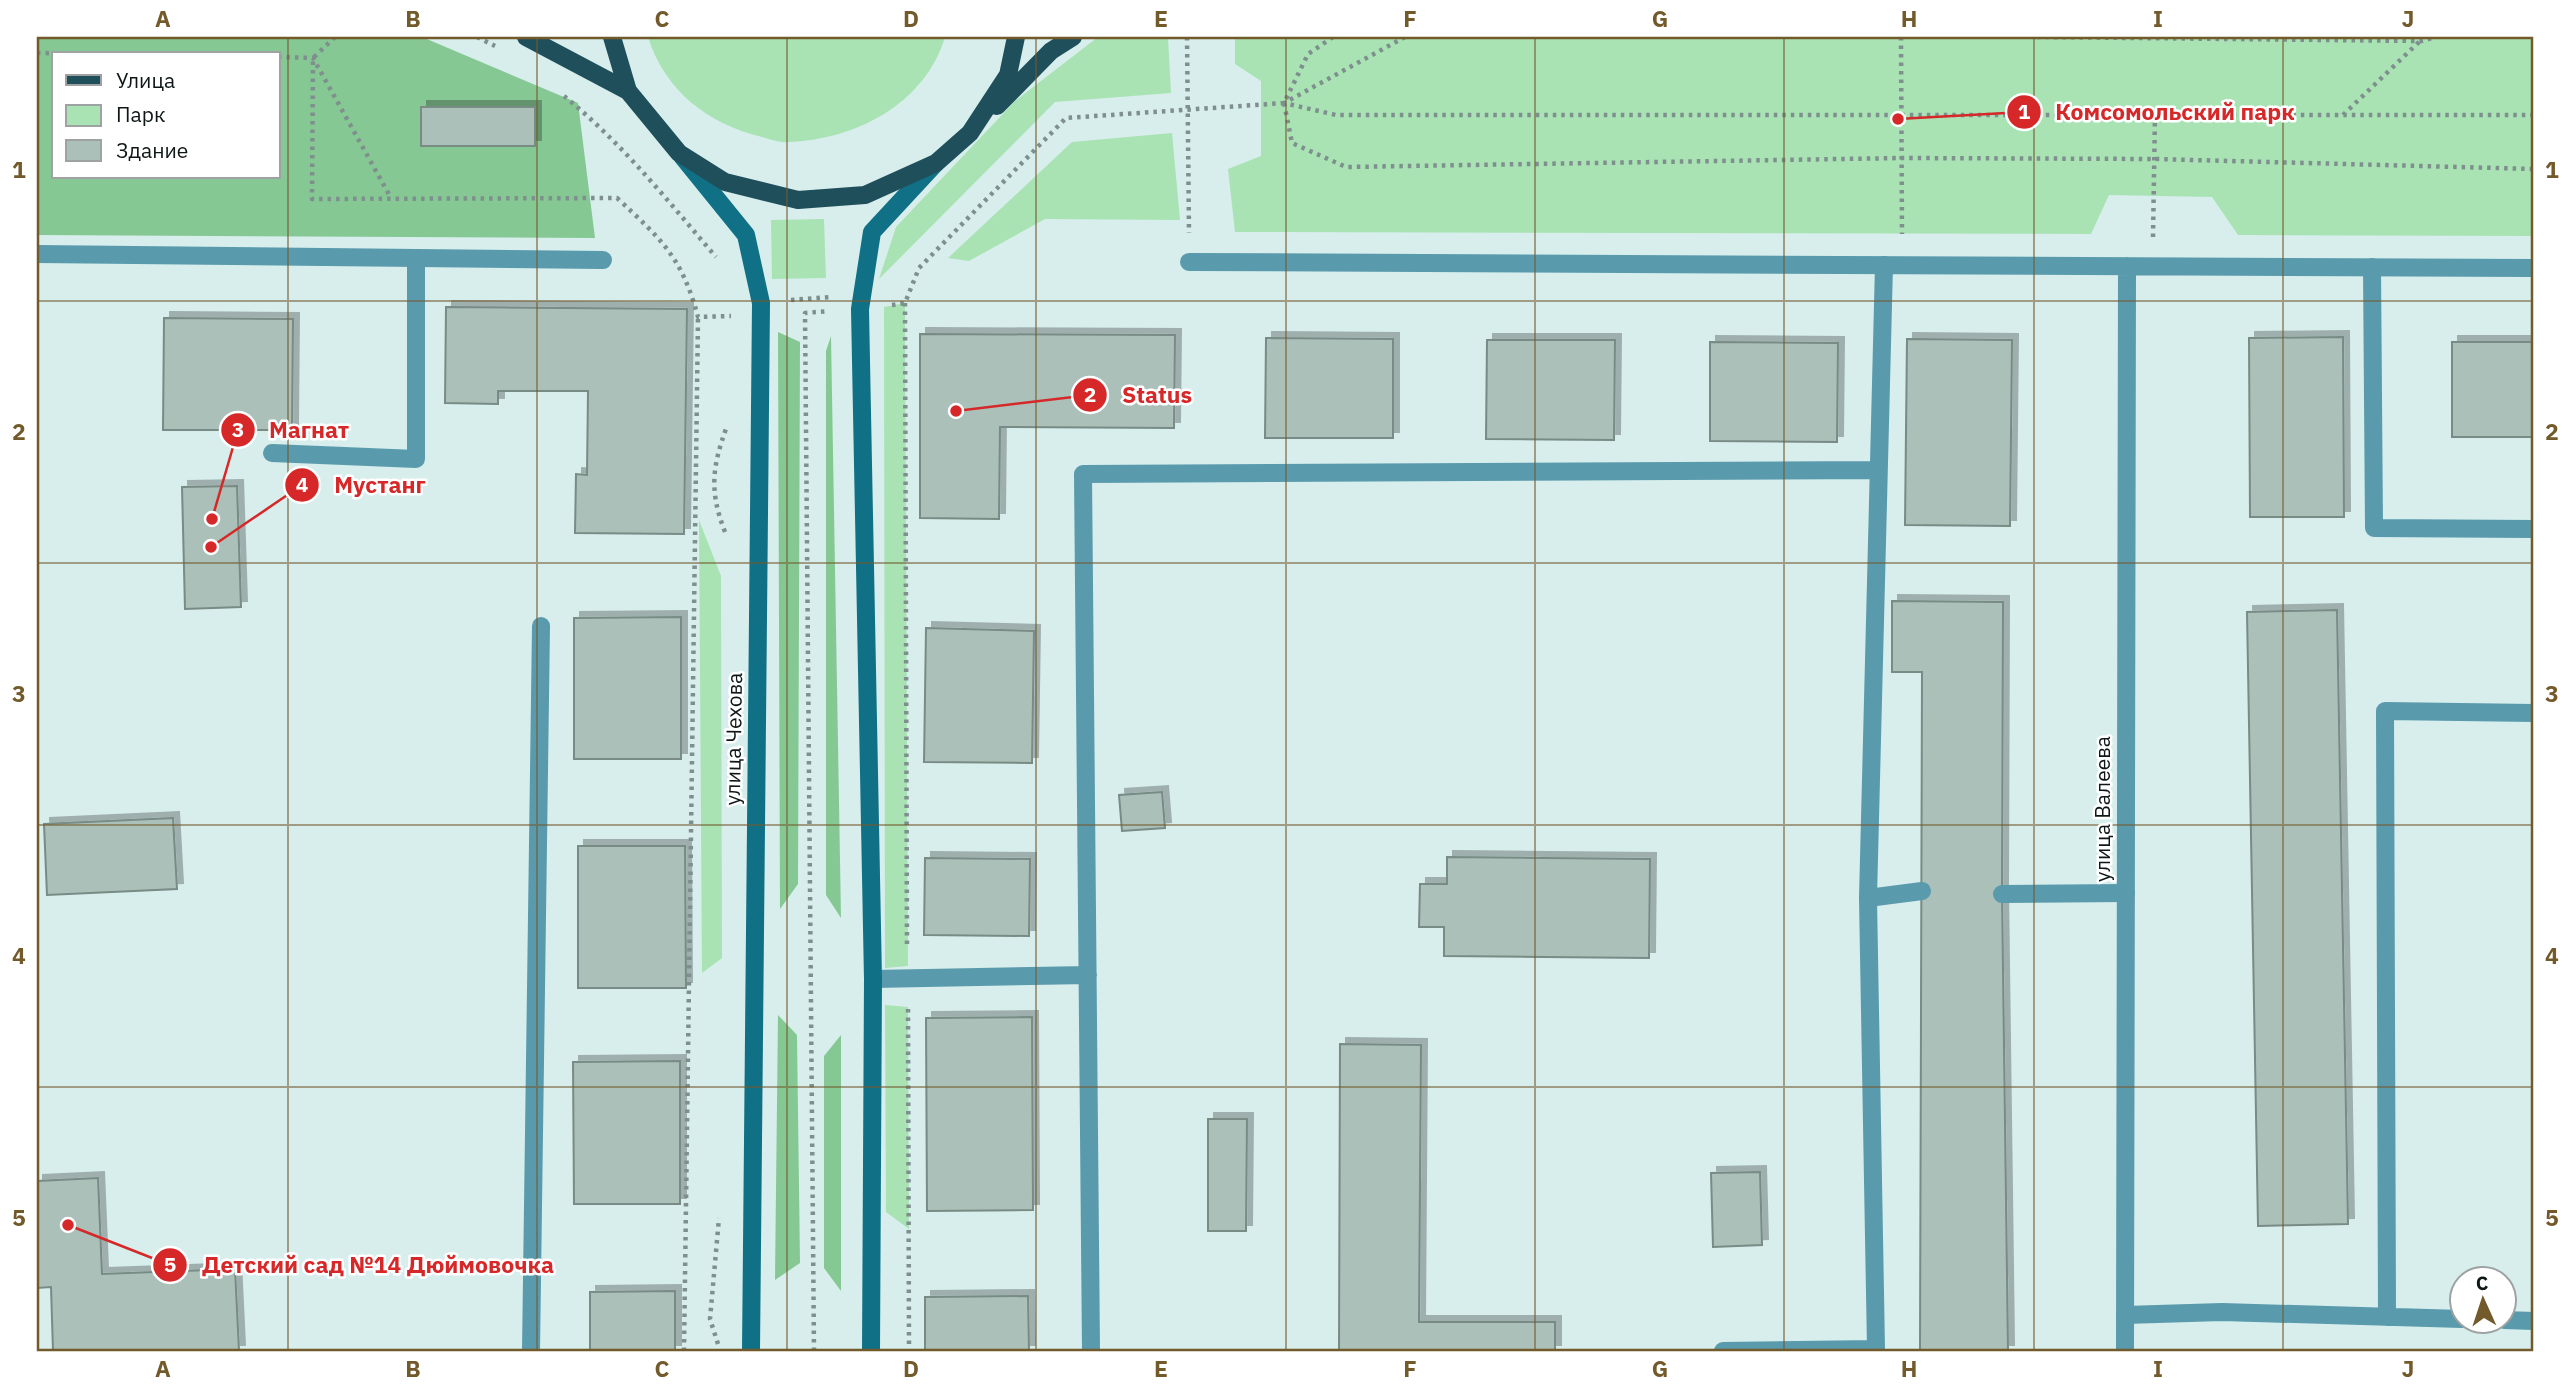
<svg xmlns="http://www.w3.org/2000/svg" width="2571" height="1388" font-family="'IBM Plex Sans',sans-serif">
  <defs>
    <filter id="shadow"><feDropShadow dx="6" dy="-6" stdDeviation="0" flood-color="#0004"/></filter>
  </defs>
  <rect width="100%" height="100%" fill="#d7eeed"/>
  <path fill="#a9e3b4" d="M648,37H945C925,104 855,140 788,142C779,143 770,139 762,137C708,124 665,91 648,37Z
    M1098,37H1168L1171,93L1055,102L879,279L896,227L1015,101Z
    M1235,37H2534V236L2238,235L2212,197L2109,195L2091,234L1235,232L1228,169L1261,156V81L1235,64Z
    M1172,133L1180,220L1045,219L969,261L948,258L1072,142Z
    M824,219L826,278L772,279L771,220Z
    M905,303L908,966L885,968L884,307Z
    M699,520L721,576L722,958L702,973Z
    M885,1005L908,1007L909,1229L886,1212Z"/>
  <path fill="#85c893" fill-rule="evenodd" d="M37,37H422L578,103L595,238L37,235ZM54,54H278V177H54Z
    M778,332L800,342L798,884L780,909Z
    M831,336L841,918L826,895V351Z
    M778,1015L797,1035L800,1263L775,1280Z
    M841,1035V1291L824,1268V1056Z"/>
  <path fill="#abc0b9" stroke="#788b84" stroke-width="2" filter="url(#shadow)" d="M421,107H535V146H421Z
    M446,307L687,309L684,534L575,533L576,474L587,475L588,391H498V404L445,403Z
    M164,318L293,319L292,430H163Z
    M920,334L1175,335L1174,428L1000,427L999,519L920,518Z
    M2343,337L2344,517H2250L2249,338Z
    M1266,338L1393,339V438H1265Z
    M1907,339L2012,340L2010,526L1905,525Z
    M1487,340H1615L1614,440L1486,439Z
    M1710,342L1838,343L1837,442L1710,441Z
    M2452,342H2534V437H2452Z
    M237,486L241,607L185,609L182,487Z
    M1892,601L2003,602L2002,894L2008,1351H1920L1922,672H1892Z
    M2337,610L2348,1224L2258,1226L2247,612Z
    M681,617V759H574V618Z
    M926,628L1034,631L1032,763L924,762Z
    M1162,792L1165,828L1122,831L1119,795Z
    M173,818L177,889L47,895L44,824Z
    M578,846H685L686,988H578Z
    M1447,857L1650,859L1649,958L1444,956V927H1419L1420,884H1447Z
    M925,858L1030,859L1029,936L924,935Z
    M1032,1017L1033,1210L927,1211L926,1018Z
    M1340,1044L1421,1045L1419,1322H1555V1351H1339Z
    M680,1061V1204H574L573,1062Z
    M1208,1119H1247L1246,1231H1208Z
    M1760,1172L1762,1245L1713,1247L1711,1173Z
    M98,1178L102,1274L235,1269L239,1351H53L51,1287L37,1288V1181Z
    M675,1291V1351H590V1292Z
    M1028,1296L1029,1351H925V1297Z"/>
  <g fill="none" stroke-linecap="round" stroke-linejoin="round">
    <path stroke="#7e8f8e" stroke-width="4.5" stroke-dasharray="3.5 5" stroke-linecap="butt" d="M335,37L313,58L312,199L617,198C661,239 682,257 698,317L731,316
      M477,37L495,46
      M1187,37L1189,233
      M1333,37L1308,54L1284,103L1292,143L1346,167L1902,158L2155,159L2534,169
      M1405,37L1284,103L1336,115H2534
      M1901,37L1902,234
      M2037,37L2421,41L2436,37
      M37,53L107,54
      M278,57L313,58L391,198
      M564,96C622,143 668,201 716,257
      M2343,115L2420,41
      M2153,237L2155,115
      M791,300L831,297
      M905,303L907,948
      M892,305L905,303L919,268L1066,118L1284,103
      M725,532C709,491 712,467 727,426
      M908,1009L909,1351
      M718,1344L710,1319L719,1218
      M684,1351L698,317
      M814,1351L805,313L829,311"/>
    <path stroke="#599aad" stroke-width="18" d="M2372,267L2374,528L2534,529
      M272,453L416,459V258
      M2002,894L2126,893
      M1868,898L1884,265
      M873,979L1088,975
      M2125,1315L2222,1312L2462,1319
      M2387,1317L2385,711L2534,713
      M2504,1320L2534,1321
      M531,1351L541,626
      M1091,1351L1083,474L1878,470
      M1723,1351L1876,1349L1868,898L1922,891"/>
    <path stroke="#599aad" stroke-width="18" d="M37,254L603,260
      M1189,262L2534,268
      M2125,1351L2127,266"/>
    <path stroke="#107086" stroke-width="18" d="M682,156L746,235L761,303L751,1351
      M871,1351L873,979L860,309L872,232L936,163"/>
    <path stroke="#204f5c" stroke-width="18" d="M526,37L628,91
      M612,37L628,91L679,153L725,182L798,200L865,195L936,163L970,133L1008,75L1016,37
      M997,106L1051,51L1073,37"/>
  </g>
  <path fill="none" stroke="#735a2b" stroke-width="2" stroke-opacity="0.55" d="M288,37V1351M537,37V1351M787,37V1351M1036,37V1351M1286,37V1351M1535,37V1351M1784,37V1351M2034,37V1351M2283,37V1351M37,301H2534M37,563H2534M37,825H2534M37,1087H2534"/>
  <g text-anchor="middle" stroke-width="5" stroke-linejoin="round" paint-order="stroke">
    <g font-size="21" fill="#0e1616" stroke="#fff">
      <text transform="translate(734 739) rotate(-89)" y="7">улица Чехова</text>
      <text transform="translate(2103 809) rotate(-90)" y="7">улица Валеева</text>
    </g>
  </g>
  <path fill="none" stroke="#d62828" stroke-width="2.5" d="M1898 119L2024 112M956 411L1090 395M212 519L238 430M211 547L302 485M68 1225L170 1265"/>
  <g fill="#d62828" stroke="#fff" stroke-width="2.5">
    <circle cx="1898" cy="119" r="7"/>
    <circle cx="956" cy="411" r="7"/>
    <circle cx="212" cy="519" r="7"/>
    <circle cx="211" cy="547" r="7"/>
    <circle cx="68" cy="1225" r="7"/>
    <circle cx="2024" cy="112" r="18"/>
    <circle cx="1090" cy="395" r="18"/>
    <circle cx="238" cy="430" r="18"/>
    <circle cx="302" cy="485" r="18"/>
    <circle cx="170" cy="1265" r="18"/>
  </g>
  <g font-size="21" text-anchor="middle" font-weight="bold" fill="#fff">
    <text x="2024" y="119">1</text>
    <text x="1090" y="402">2</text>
    <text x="238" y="437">3</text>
    <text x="302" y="492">4</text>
    <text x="170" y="1272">5</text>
  </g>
  <g font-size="23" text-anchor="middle" font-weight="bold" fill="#d62828" stroke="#fff" stroke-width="5" stroke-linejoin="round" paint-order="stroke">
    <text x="2175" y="120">Комсомольский парк</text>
    <text x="1157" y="403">Status</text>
    <text x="309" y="438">Магнат</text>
    <text x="380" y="493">Мустанг</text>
    <text x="378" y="1273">Детский сад №14 Дюймовочка</text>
  </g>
  <rect width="2571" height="1388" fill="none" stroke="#ffffff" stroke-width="77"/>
  <rect x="52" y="52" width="228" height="126" fill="#ffffff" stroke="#9fa2a2" stroke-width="2"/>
  <rect x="66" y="75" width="35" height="10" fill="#204f5c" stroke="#9fa2a2" stroke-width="2"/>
  <text x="116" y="88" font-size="21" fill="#0e1616">Улица</text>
  <rect x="66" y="105" width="35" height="21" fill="#a9e3b4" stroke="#9fa2a2" stroke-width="2"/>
  <text x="116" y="122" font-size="21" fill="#0e1616">Парк</text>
  <rect x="66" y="140" width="35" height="21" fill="#abc0b9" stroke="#9fa2a2" stroke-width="2"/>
  <text x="116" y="158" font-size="21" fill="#0e1616">Здание</text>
  <g transform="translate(2483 1300) rotate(357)"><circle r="33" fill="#ffffff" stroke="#9fa2a2" stroke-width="2"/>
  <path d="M0-5L12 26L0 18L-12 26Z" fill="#735a2b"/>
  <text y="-10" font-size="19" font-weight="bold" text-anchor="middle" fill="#0e1616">С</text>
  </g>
  <rect x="38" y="38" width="2494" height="1312" fill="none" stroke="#735a2b" stroke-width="2.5"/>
  <g font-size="23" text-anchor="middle" font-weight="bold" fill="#735a2b">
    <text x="163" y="27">A</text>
    <text x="413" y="27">B</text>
    <text x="662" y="27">C</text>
    <text x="911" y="27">D</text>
    <text x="1161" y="27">E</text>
    <text x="1410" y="27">F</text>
    <text x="1660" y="27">G</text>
    <text x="1909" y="27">H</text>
    <text x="2158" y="27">I</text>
    <text x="2408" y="27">J</text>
    <text x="19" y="178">1</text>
    <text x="2552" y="178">1</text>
    <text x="19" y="440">2</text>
    <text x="2552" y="440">2</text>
    <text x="19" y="702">3</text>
    <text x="2552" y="702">3</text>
    <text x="19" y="964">4</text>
    <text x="2552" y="964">4</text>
    <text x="19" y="1226">5</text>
    <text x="2552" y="1226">5</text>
    <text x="163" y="1377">A</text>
    <text x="413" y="1377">B</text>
    <text x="662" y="1377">C</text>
    <text x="911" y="1377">D</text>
    <text x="1161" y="1377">E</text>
    <text x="1410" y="1377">F</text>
    <text x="1660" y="1377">G</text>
    <text x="1909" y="1377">H</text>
    <text x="2158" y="1377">I</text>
    <text x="2408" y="1377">J</text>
  </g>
</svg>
